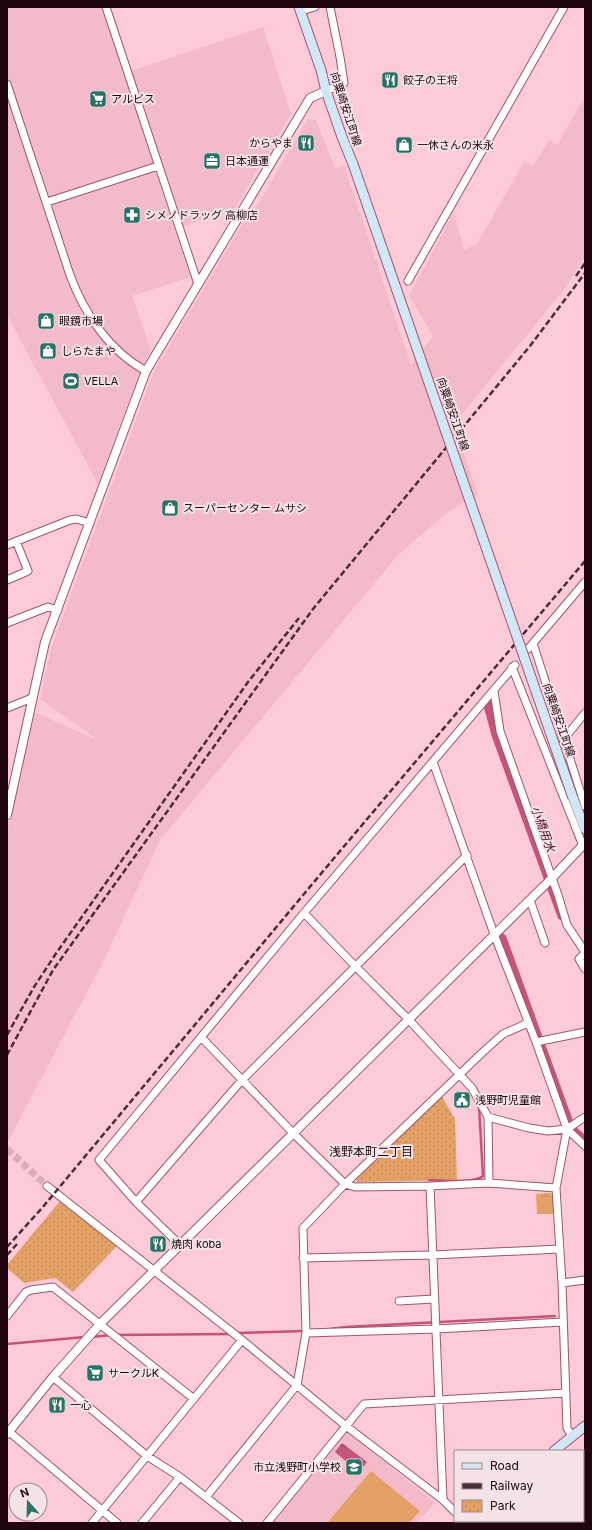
<svg xmlns="http://www.w3.org/2000/svg" width="592" height="1530" font-family="Inter,'Noto Sans JP',sans-serif">
  <defs>
    <pattern id="grass-tufts" width="24" height="20" patternUnits="userSpaceOnUse"><rect width="24" height="20" fill="#e4a166"/><path d="M3 7l-1-3M5 7V3M7 7l1-3M15 17l-1-3M17 17v-4M19 17l1-3" fill="none" stroke="#c38957"/></pattern>
    <pattern id="park-dots" width="8" height="8" patternUnits="userSpaceOnUse"><rect width="8" height="8" fill="#e4a166"/><path d="M2 2h.1M6 6h.1" fill="none" stroke="#c38957" stroke-width="1.8" stroke-linecap="round"/></pattern>
    <pattern id="water-ripples" width="26" height="14" patternUnits="userSpaceOnUse"><rect width="26" height="14" fill="#c4547a"/><path d="M2 4q2-2 4 0t4 0M15 11q2-2 4 0t4 0" fill="none" stroke="#9f4462"/></pattern>
  </defs>
  <rect width="100%" height="100%" fill="#fdcad7"/>
  <path fill="#f3bbc9" d="M7,7H102L190,277L132,296L151,350L142,366L98,484L7,315Z
    M263,27L291,114L235,208L184,226L181,224L131,71Z
    M585,99V257L562,292L454,424L478,495L449,511L398,555L160,840L104,960L7,1143V833L34,712L98,740L40,699L52,645L154,371L241,226L257,206L308,119L316,120L335,168L344,165L411,365L433,336L409,296L454,212L464,250L477,244L524,162L533,166L549,140L557,145L581,103L582,104Z
    M346,1431L435,1503L416,1523H273Z"/>
  <path fill="url(#grass-tufts)" d="M550,1193L553,1196L555,1214H537L536,1194Z"/>
  <path fill="url(#park-dots)" d="M441,1095L455,1119L457,1180L357,1182L356,1178Z
    M60,1201L117,1246L73,1292L55,1278L24,1283L7,1268V1265Z"/>
  <path fill="#e4a166" d="M371,1471L420,1511L409,1523H327Z"/>
  <path fill="url(#water-ripples)" d="M342,1443L367,1462L359,1472L335,1452Z"/>
  <g fill="none" stroke-linecap="round" stroke-linejoin="round">
    <path stroke="#c4547a" stroke-width="2.5" d="M429,1180C441,1180 474,1184 483,1176L479,1106
      M330,1329L346,1327L555,1316
      M236,1333L305,1331
      M116,1335L231,1334
      M92,1337L111,1335
      M7,1344L85,1337"/>
    <path stroke="#c4547a" stroke-width="9" d="M488,705L496,735L562,916
      M502,938L568,1120
      M575,1132L585,1141"/>
    <path stroke="#dcadb9" stroke-width="7" stroke-dasharray="7 3.5" stroke-linecap="butt" d="M7,1149L47,1186"/>
    <defs>
      <path id="minor" d="M106,7L198,284
        M301,11L315,7
        M7,84L70,275C84,313 109,351 146,371
        M326,91L344,83L340,57L330,7
        M47,202L158,166
        M408,281L564,7
        M7,545L70,520L76,519L90,523
        M7,580L28,571L16,541
        M7,623L48,607L58,610
        M533,643L585,806
        M528,649L585,582
        M512,667L583,846
        M494,691L500,731L558,895L567,925L585,952
        M7,708L32,698
        M563,740L585,713
        M433,762L494,934L536,1042L567,1129L556,1188L562,1283L567,1428L572,1436
        M530,900L545,943
        M304,913L356,967L409,1020L472,1088L488,1117L489,1183
        M585,953L579,959L585,969
        M201,1037L293,1133L345,1184L355,1187L430,1186L489,1183L556,1188
        M536,1042L585,1032
        M488,1117L529,1128L548,1131L567,1129L585,1146
        M567,1129L585,1117
        M47,1186L242,1340L346,1426L443,1500L455,1512
        M430,1186L443,1500
        M136,1202L242,1080L467,855
        M180,1245L136,1202L99,1160L304,913L515,665
        M303,1258L432,1255L560,1249
        M562,1283L585,1280
        M399,1301L434,1299
        M7,1316L26,1292L31,1290L53,1287L194,1399
        M306,1333L436,1329L563,1322
        M53,1377L147,1456L180,1477L239,1523
        M7,1430L117,1523
        M206,1497L297,1385L306,1333L303,1228L345,1184L484,1051L503,1034L528,1023
        M92,1523L242,1340
        M142,1523L180,1477
        M267,1523L364,1404L566,1393"/>
      <path id="tertiary" d="M7,815L45,642L146,371L310,98L326,91
        M7,1434L53,1377L100,1324L552,878L585,843"/>
      <path id="secondary" d="M299,7L321,70L326,91L342,137L353,164
        M573,798L585,829
        M554,1451L585,1426
        M465,1523L468,1521"/>
    </defs>
    <use href="#minor" stroke="#9f556b" stroke-width="9"/>
    <use href="#tertiary" stroke="#9f556b" stroke-width="10"/>
    <use href="#secondary" stroke="#9f556b" stroke-width="11"/>
    <use href="#minor" stroke="#fff" stroke-width="7"/>
    <use href="#tertiary" stroke="#fff" stroke-width="8"/>
    <use href="#secondary" stroke="#d1e7f6" stroke-width="9"/>
    <path stroke="#4c2c36" stroke-width="2.5" stroke-dasharray="6 3" stroke-linecap="butt" d="M576,276L585,263
      M7,1035L34,987L57,952L248,682L299,618
      M7,1055L53,970L313,609L530,346L585,273
      M7,1247L42,1208L319,876L585,561
      M7,1255L17,1244"/>
    <defs>
      <path id="secondary-bridge" d="M353,164L573,798"/>
    </defs>
    <use href="#secondary-bridge" stroke="#9f556b" stroke-width="11" stroke-linecap="butt"/>
    <use href="#secondary-bridge" stroke="#d1e7f6" stroke-width="9"/>
  </g>
  <defs>
    <symbol id="restaurant-square" viewBox="-11 -11 22 22"><rect x="-9" y="-9" width="18" height="18" rx="4" fill="#2b7166" stroke="#f3e2e6"/><path d="M-5-6h1v4h1v-4h1v4h1v-4h1v5L-1.5 .5V6h-2V.5L-5-1ZM5-6V6H3V1.5H1.5Q1.5-4 5-6Z" fill="#fff"/></symbol>
    <symbol id="supermarket-square" viewBox="-11 -11 22 22"><rect x="-9" y="-9" width="18" height="18" rx="4" fill="#2b7166" stroke="#f3e2e6"/><path d="M-6-5.5h2.5l.6 2H6L4.5 2H-2.5L-4.4-4H-6ZM-1.5 3.2a1.3 1.3 0 1 0 .1 0ZM3 3.2a1.3 1.3 0 1 0 .1 0Z" fill="#fff"/></symbol>
    <symbol id="shop-square" viewBox="-11 -11 22 22"><rect x="-9" y="-9" width="18" height="18" rx="4" fill="#2b7166" stroke="#f3e2e6"/><path d="M-5-2.5h2.3a2.7 3.5 0 0 1 5.4 0H5L5.5 6h-11ZM-1.5-2.5h3a1.5 2.3 0 0 0-3 0Z" fill="#fff"/></symbol>
    <symbol id="office-square" viewBox="-11 -11 22 22"><rect x="-9" y="-9" width="18" height="18" rx="4" fill="#2b7166" stroke="#f3e2e6"/><path d="M-6-3h4V-5.5h4V-3h4V5H-6ZM-1-4.5V-3h2v-1.5ZM-6 0V1H6V0Z" fill="#fff"/></symbol>
    <symbol id="pharmacy-square" viewBox="-11 -11 22 22"><rect x="-9" y="-9" width="18" height="18" rx="4" fill="#2b7166" stroke="#f3e2e6"/><path d="M-2-6h4v4h4v4h-4v4h-4v-4h-4v-4h4Z" fill="#fff"/></symbol>
    <symbol id="stadium-square" viewBox="-11 -11 22 22"><rect x="-9" y="-9" width="18" height="18" rx="4" fill="#2b7166" stroke="#f3e2e6"/><path d="M0-5a6.5 5 0 1 0 0 10a6.5 5 0 1 0 0-10ZM-3.5-1.8h7v3.6h-7Z" fill="#fff"/></symbol>
    <symbol id="civic-square" viewBox="-11 -11 22 22"><rect x="-9" y="-9" width="18" height="18" rx="4" fill="#2b7166" stroke="#f3e2e6"/><path d="M-.6-6.5H3V-4.5H.6V-3L4-1V1h2V6H-6V1h2V-1L-.6-3ZM-1.2 2.5V6h2.4V2.5Z" fill="#fff"/></symbol>
    <symbol id="school-square" viewBox="-11 -11 22 22"><rect x="-9" y="-9" width="18" height="18" rx="4" fill="#2b7166" stroke="#f3e2e6"/><path d="M0-5L7-2L0 1L-7-2ZM-4 1L0 2.5L4 1V4Q0 6-4 4Z" fill="#fff"/></symbol>
  </defs>
  <g fill-rule="evenodd">
    <use href="#restaurant-square" x="380" y="70" width="20" height="20"/>
    <use href="#supermarket-square" x="88" y="89" width="20" height="20"/>
    <use href="#restaurant-square" x="296" y="133" width="20" height="20"/>
    <use href="#shop-square" x="394" y="135" width="20" height="20"/>
    <use href="#office-square" x="202" y="151" width="20" height="20"/>
    <use href="#pharmacy-square" x="122" y="205" width="20" height="20"/>
    <use href="#shop-square" x="36" y="311" width="20" height="20"/>
    <use href="#shop-square" x="38" y="341" width="20" height="20"/>
    <use href="#stadium-square" x="61" y="371" width="20" height="20"/>
    <use href="#shop-square" x="160" y="498" width="20" height="20"/>
    <use href="#civic-square" x="452" y="1090" width="20" height="20"/>
    <use href="#restaurant-square" x="148" y="1234" width="20" height="20"/>
    <use href="#supermarket-square" x="85" y="1363" width="20" height="20"/>
    <use href="#restaurant-square" x="47" y="1395" width="20" height="20"/>
    <use href="#school-square" x="344" y="1457" width="20" height="20"/>
  </g>
  <g text-anchor="middle" stroke-width="4" stroke-linejoin="round" paint-order="stroke">
    <g font-size="11" fill="#21060f" stroke="#f3e2e6" text-anchor="start">
      <text x="403" y="84">餃子の王将</text>
      <text x="111" y="103">アルビス</text>
      <text x="293" y="147" text-anchor="end">からやま</text>
      <text x="417" y="149">一休さんの米永</text>
      <text x="225" y="165">日本通運</text>
      <text x="145" y="219">シメノドラッグ 高柳店</text>
      <text x="59" y="325">眼鏡市場</text>
      <text x="61" y="355">しらたまや</text>
      <text x="84" y="385">VELLA</text>
      <text x="183" y="512">スーパーセンター ムサシ</text>
      <text x="475" y="1104">浅野町児童館</text>
      <text x="171" y="1248">焼肉 koba</text>
      <text x="108" y="1377">サークルK</text>
      <text x="70" y="1409">一心</text>
      <text x="341" y="1471" text-anchor="end">市立浅野町小学校</text>
    </g>
    <g font-size="11" fill="#21060f" stroke="#f3e2e6">
      <text transform="translate(346 109) rotate(72)" y="4">向粟崎安江町線</text>
      <text transform="translate(453 414) rotate(71)" y="4">向粟崎安江町線</text>
      <text transform="translate(559 720) rotate(71)" y="4">向粟崎安江町線</text>
    </g>
    <g font-size="12" font-style="italic" fill="#580f2c" stroke="#f3e2e6">
      <text transform="translate(543 829) rotate(70)" y="4">小橋用水</text>
    </g>
    <g font-size="12" fill="#21060f" stroke="#f3e2e6">
      <text x="371" y="1156">浅野本町二丁目</text>
    </g>
  </g>
  <rect width="592" height="1530" fill="none" stroke="#21060f" stroke-width="16"/>
  <rect x="454" y="1450" width="130" height="72" fill="#f3e2e6" stroke="#9f8a90"/>
  <rect x="462" y="1463" width="20" height="6" fill="#d1e7f6" stroke="#9f8a90"/>
  <text x="490" y="1470" font-size="12" fill="#21060f">Road</text>
  <rect x="462" y="1483" width="20" height="6" fill="#4c2c36" stroke="#9f8a90"/>
  <text x="490" y="1490" font-size="12" fill="#21060f">Railway</text>
  <rect x="462" y="1500" width="20" height="12" fill="url(#park-dots)" stroke="#9f8a90"/>
  <text x="490" y="1510" font-size="12" fill="#21060f">Park</text>
  <g transform="translate(28 1502) rotate(340)"><circle r="19" fill="#f3e2e6" stroke="#9f8a90"/>
  <path d="M0-3L7 15L0 10L-7 15Z" fill="#2b7166"/>
  <text y="-6" font-size="11" font-weight="bold" text-anchor="middle" fill="#21060f">N</text>
  </g>
</svg>
